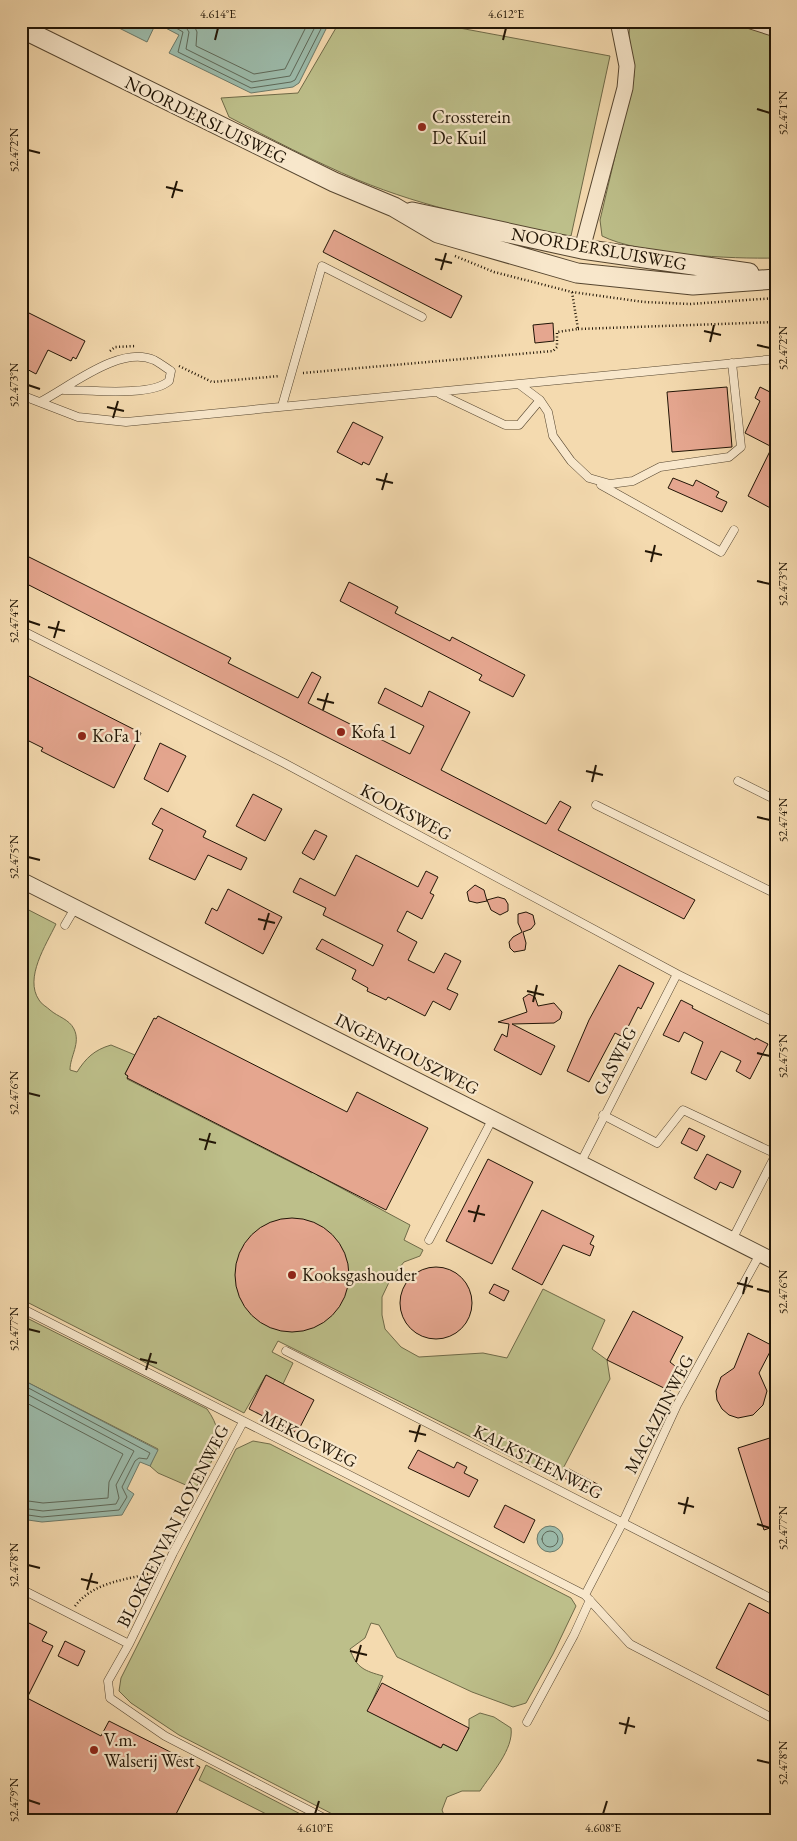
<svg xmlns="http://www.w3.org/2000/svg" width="797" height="1841" font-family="'EB Garamond',serif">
  <rect width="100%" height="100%" fill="#f4daaf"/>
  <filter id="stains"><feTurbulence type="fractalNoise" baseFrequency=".004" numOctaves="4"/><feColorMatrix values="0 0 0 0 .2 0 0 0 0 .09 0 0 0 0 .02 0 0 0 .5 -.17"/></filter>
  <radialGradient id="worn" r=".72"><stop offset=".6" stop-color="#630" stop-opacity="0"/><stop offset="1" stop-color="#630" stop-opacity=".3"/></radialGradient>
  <path fill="#bdbf8a" stroke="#6f6a48" d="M340,21H422L610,56L571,236C499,223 426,208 358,180C314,161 271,139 229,117L221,98L298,93Z
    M630,21H732L776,35V258C732,259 640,255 602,236L600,220L634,76L629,35Z
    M21,906L56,924C46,945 24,978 39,1000C41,1004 47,1007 50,1010C58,1017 69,1019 74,1029C81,1043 70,1056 70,1070L77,1072C86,1058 94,1050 111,1045L135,1055L125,1074L128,1076L127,1079L312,1173L314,1170L317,1175L410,1225L404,1240L423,1250L420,1256L404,1262L391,1278L382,1297V1315L385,1329L401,1347L419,1357L483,1353L507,1358L543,1289L605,1320L592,1349L607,1360L610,1379L557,1480L278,1341L272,1352L293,1363L283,1384L266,1375L244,1413L21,1299Z
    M21,1315L207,1409C230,1441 213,1459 195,1489L158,1473L150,1466L158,1449L21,1379Z
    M253,1441L270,1444L571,1598L576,1606L553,1654L526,1703L513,1707L472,1692L397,1657L379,1625L371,1623L365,1638L350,1649C356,1668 365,1671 383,1676L368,1711L440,1748L443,1744L457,1751L469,1728V1719L480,1713L494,1717L511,1728C514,1749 491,1774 480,1791H462L447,1797L442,1810L446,1820H344L179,1735L131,1703L119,1691L121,1678L236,1449Z
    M206,1765L312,1820H278L199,1780Z"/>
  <path fill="#9cbbab" stroke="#6b7969" d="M105,21H330L299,83L293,87L251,93L169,53L179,35L156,23L147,42Z
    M21,1379L158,1450L150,1466L140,1462L127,1489L134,1494L122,1515L42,1522L21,1519Z
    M537 1539a13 13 0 1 1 26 0a13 13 0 1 1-26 0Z"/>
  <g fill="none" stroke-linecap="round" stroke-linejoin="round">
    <path stroke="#5e6858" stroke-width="1" d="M164,21L183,32L178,52L251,88L291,82L295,80L325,21
      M177,21L185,26L189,32L186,49L252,82L290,76L318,21
      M192,21L197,32L196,46L254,74L285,69L309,21
      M21,1384L150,1453L147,1459L139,1458L135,1461L122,1487L127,1497L119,1510L42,1517L21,1514
      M21,1391L134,1451L116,1485L119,1498L116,1504L43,1511L21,1508
      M21,1400L123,1454L109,1482L108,1498L43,1503L21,1500
      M542 1539a8 8 0 1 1 16 0a8 8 0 1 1-16 0Z"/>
  </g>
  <path fill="#e5a68f" stroke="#211506" d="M334,230L462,296L451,318L323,252Z
    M21,309L85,341L76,359L73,357L71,361L48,350L36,374L21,366Z
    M553,323L554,341L535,343L533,325Z
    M727,387L732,447L672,452L667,392Z
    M760,387L776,395V511L748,496L772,447L745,433L760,401L755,398Z
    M353,422L383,437L369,465L363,462L362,465L337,452Z
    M673,478L693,486L696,480L719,492L716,497L727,502L722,512L668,488Z
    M21,553L231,658L228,663L298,698L312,672L321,677L308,703L410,754L424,726L378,703L385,688L422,707L429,691L470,712L441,770L546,824L560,801L571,807L558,830L695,900L684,919L21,581Z
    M349,582L398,607L395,613L450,641L452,637L525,675L513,697L479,680L482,675L340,601Z
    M21,672L141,733L114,788L41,751L43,748L21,737Z
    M160,743L186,756L168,792L144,779Z
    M253,794L282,809L265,841L236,826Z
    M161,808L206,831L203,837L247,858L241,870L208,855L195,880L149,859L163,830L152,824Z
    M315,830L327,836L314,860L302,853Z
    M356,855L418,887L426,871L438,877L430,893L434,895L422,919L407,911L397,931L417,942L408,960L434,973L445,953L461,961L447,989L458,994L450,1010L433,1001L425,1016L388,997L386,1000L367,991L368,988L352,979L356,970L316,949L322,939L373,966L383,945L323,915L326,908L293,892L300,878L335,896Z
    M475,885L484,890L487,901L477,903L469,901L467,892Z
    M228,889L282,917L263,954L205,923L212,908L217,911Z
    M498,897L505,899L508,904V911L500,915L491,910L487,900Z
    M526,912L533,915L535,924L531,929L523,932L526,943L525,950L514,952L510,948L509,942L513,937L522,932L518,923V914Z
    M619,965L654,983L641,1009L638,1007L623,1037L615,1033L589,1082L567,1071L589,1020Z
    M529,994L535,997L538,1006L554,1003L562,1012L560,1019L554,1023L512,1024L555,1046L541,1075L494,1050L502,1034L507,1037L509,1024L498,1022L527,1012L523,998Z
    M681,1000L693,1006L692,1008L755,1040L756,1038L768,1044L750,1079L736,1071L741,1061L721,1051L706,1080L691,1073L703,1042L684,1032L679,1042L663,1035Z
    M158,1016L347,1112L357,1092L428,1128L386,1210L127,1078L128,1076L125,1074L154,1018L156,1019Z
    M689,1128L705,1136L697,1151L681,1143Z
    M707,1154L741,1171L733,1188L720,1182L716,1190L694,1178Z
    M488,1159L533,1182L492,1264L446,1241Z
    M542,1210L594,1236L590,1244L594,1246L590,1256L563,1245L542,1285L512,1269Z
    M235 1275a57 57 0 1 1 114 0a57 57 0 1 1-114 0Z
    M400 1303a36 36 0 1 1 72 0a36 36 0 1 1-72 0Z
    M494,1284L509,1291L504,1301L489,1293Z
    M633,1311L683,1337L670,1362L680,1370L670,1391L607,1360Z
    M748,1333L773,1346L759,1373L767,1391L763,1405L753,1415L738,1418L729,1415L722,1409L717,1400L716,1391L721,1377L734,1368Z
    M266,1375L314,1400L297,1433L249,1409Z
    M776,1436V1526L764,1530L738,1448Z
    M418,1450L454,1468L457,1462L467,1467L464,1473L478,1480L469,1497L408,1468Z
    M569,1469L601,1486L597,1495L564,1478Z
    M505,1505L535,1520L524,1543L494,1527Z
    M749,1603L776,1617V1699L716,1668Z
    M21,1619L47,1632L42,1641L53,1646L27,1698L101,1736L109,1721L200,1767L173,1820H21Z
    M65,1641L85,1651L78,1666L58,1656Z
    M382,1683L469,1728L457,1751L443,1744L441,1748L367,1711Z"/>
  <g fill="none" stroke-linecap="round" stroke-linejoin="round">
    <defs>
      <path id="service" d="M440,394L505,425H519L540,400L520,385
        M21,395L78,417L126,422L776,359
        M540,400L548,412L553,436L571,461L589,478L610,484L633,481L660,467L729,457L741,447L732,363
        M40,402C71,386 120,345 154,360C160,363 166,368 171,371L169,381C151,397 89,390 64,390
        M282,406L322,266L422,317
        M601,485L721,552L734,530
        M21,630L284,763L677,974L776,1023
        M738,781L776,800
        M596,805L776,894
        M65,925L75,908
        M603,1115L657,1143L683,1110L776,1154L732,1240
        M581,1162L677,974
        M429,1240L493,1118
        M21,1308L585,1595L630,1644L776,1720
        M286,1351L776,1601
        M21,1589L129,1644L108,1681L110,1698L165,1736L328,1820
        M585,1595L623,1522L677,1405L760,1254
        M129,1644L173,1553L243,1422
        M527,1722L574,1635L590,1600"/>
      <path id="minor" d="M751,21L776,29
        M582,249L625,88L627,66L618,21
        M21,880L776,1262"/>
      <path id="tertiary" d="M21,28L334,182L394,207L438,233L577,273L693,285L776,279
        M412,212L582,249L749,273"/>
    </defs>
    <use href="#service" stroke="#564630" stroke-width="9"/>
    <use href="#minor" stroke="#564630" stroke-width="17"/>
    <use href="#tertiary" stroke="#564630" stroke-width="21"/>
    <path stroke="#211506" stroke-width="2.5" stroke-dasharray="1 2.5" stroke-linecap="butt" d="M455,256L494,272L572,292L644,302L690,304L776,298
      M578,329L776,322
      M110,351L115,347L136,346
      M179,366L212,382L280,376
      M303,373L553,351L557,347V332L578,329L572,292
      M75,1606C94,1582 124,1580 153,1573"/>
    <use href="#service" stroke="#f8e7cb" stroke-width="8"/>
    <use href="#minor" stroke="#f8e7cb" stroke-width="15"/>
    <use href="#tertiary" stroke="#f8e7cb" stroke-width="19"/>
  </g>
  <path fill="none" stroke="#211506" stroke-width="2" d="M215,40L218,28M503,40L506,28M757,109L770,113M28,150L40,153M166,187L183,191M172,198L177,181M435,259L452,263M441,270L446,253M704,331L721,335M710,342L714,325M757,345L770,348M28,385L40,389M107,407L124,411M113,418L118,401M376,479L393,483M382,490L387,473M645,551L662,555M651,562L655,545M757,581L770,584M28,621L40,625M48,627L65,631M54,638L59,621M317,699L334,703M323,710L328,693M586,771L603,775M592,782L596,765M757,817L770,820M28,857L40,860M258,919L275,923M264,930L269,913M527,991L544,995M533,1002L537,985M757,1053L770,1056M28,1093L40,1096M199,1139L216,1143M205,1150L210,1133M468,1211L485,1215M474,1222L479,1205M737,1283L753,1287M757,1289L770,1292M743,1294L747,1277M28,1329L40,1332M140,1359L157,1363M146,1370L151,1353M409,1431L426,1435M415,1442L420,1425M678,1503L694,1507M684,1514L688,1497M757,1524L770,1528M28,1565L40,1568M81,1579L98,1583M87,1590L92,1573M350,1651L367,1655M356,1662L361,1645M619,1723L635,1727M625,1734L629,1717M757,1760L770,1763M28,1800L40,1804M315,1814L319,1801M603,1814L607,1801"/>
  <g fill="#8f2418" stroke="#f8e7cb" stroke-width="2">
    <circle cx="422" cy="127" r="5"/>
    <circle cx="341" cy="732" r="5"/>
    <circle cx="82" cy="736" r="5"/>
    <circle cx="292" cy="1275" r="5"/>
    <circle cx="94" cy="1750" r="5"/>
  </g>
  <g text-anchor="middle" stroke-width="4.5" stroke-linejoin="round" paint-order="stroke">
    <g font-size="18" fill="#211506" stroke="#f8e7cb" text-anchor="start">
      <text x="432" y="123">Crossterein<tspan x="432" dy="21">De Kuil</tspan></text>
      <text x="351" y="738">Kofa 1</text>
      <text x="92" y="742">KoFa 1</text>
      <text x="302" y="1281">Kooksgashouder</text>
      <text x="104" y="1746">V.m.<tspan x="104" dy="21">Walserij West</tspan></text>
    </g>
    <g font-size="18" fill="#211506" stroke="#f8e7cb">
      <text transform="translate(206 120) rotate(26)" y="6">NOORDERSLUISWEG</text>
      <text transform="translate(599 249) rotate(10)" y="6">NOORDERSLUISWEG</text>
      <text transform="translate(406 812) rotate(28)" y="6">KOOKSWEG</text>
      <text transform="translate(407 1054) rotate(27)" y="6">INGENHOUSZWEG</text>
      <text transform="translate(615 1061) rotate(-63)" y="6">GASWEG</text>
      <text transform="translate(659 1414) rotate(-63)" y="6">MAGAZIJNWEG</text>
      <text transform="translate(309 1439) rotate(27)" y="6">MEKOGWEG</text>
      <text transform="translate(538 1462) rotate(27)" y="6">KALKSTEENWEG</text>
      <text transform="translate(173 1526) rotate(-63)" y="6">BLOKKENVAN ROYENWEG</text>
    </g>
  </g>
  <rect width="797" height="1841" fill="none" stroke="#f4daaf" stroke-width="55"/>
  <rect x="28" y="28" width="742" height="1786" fill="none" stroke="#211506" stroke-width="2"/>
  <g font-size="12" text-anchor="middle" fill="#211506">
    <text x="218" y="18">4.614°E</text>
    <text x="506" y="18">4.612°E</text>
    <text transform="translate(783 113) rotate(-90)" y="4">52.471°N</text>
    <text transform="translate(14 150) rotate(-90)" y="4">52.472°N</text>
    <text transform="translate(783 348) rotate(-90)" y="4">52.472°N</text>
    <text transform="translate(14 385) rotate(-90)" y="4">52.473°N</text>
    <text transform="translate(783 584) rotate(-90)" y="4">52.473°N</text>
    <text transform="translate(14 621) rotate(-90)" y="4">52.474°N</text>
    <text transform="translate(783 820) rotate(-90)" y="4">52.474°N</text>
    <text transform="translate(14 857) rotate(-90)" y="4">52.475°N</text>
    <text transform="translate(783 1056) rotate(-90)" y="4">52.475°N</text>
    <text transform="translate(14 1093) rotate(-90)" y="4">52.476°N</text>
    <text transform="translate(783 1292) rotate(-90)" y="4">52.476°N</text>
    <text transform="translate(14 1329) rotate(-90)" y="4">52.477°N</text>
    <text transform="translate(783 1528) rotate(-90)" y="4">52.477°N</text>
    <text transform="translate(14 1565) rotate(-90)" y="4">52.478°N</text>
    <text transform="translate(783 1763) rotate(-90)" y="4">52.478°N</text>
    <text transform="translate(14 1800) rotate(-90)" y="4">52.479°N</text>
    <text x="315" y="1832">4.610°E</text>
    <text x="603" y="1832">4.608°E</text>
  </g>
  <rect width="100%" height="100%" filter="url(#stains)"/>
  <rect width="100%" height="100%" fill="url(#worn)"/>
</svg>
